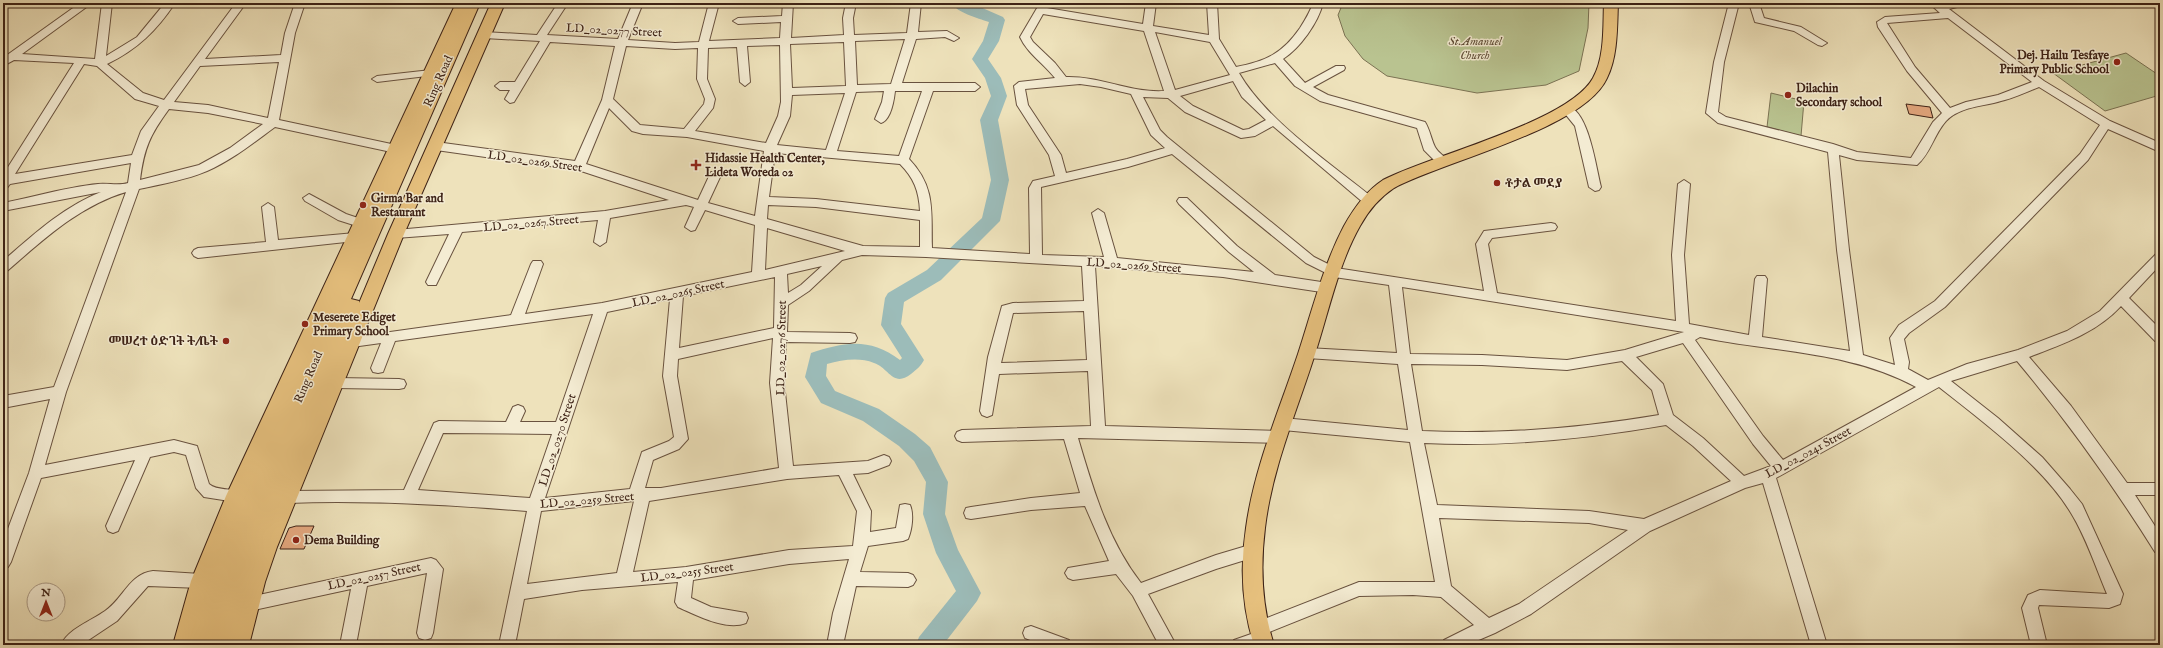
<svg xmlns="http://www.w3.org/2000/svg" width="2163" height="648" font-family="'IM FELL English','Noto Serif Ethiopic',serif">
  <rect width="100%" height="100%" fill="#eee2bb"/>
  <filter id="stains"><feTurbulence type="fractalNoise" baseFrequency=".005" numOctaves="4"/><feColorMatrix values="0 0 0 0 .2 0 0 0 0 .09 0 0 0 0 .02 0 0 0 .5 -.17"/></filter>
  <radialGradient id="worn" r=".72"><stop offset=".6" stop-color="#630" stop-opacity="0"/><stop offset="1" stop-color="#630" stop-opacity=".3"/></radialGradient>
  <path fill="#b9c390" stroke="#7b7253" d="M1343,3H1589L1588,28L1579,71L1546,85L1477,93L1387,76L1363,59L1345,36L1338,15Z
    M2126,53L2160,76V95L2105,111L2053,73Z
    M1771,93L1804,101L1801,136L1767,127Z"/>
  <g fill="none" stroke-linecap="round" stroke-linejoin="round">
    <path fill="#9cbcb9" fill-rule="evenodd" d="M951,3H971L1003,17L1005,20L999,41L988,59L1001,78L1007,96L998,120L1009,180L1000,221L941,280L904,302L901,324L924,360C921,366 917,369 911,374C893,388 889,368 874,363C859,357 842,360 827,364L826,376L835,391L879,409L915,434L930,447L948,482L945,514L958,550L981,593L977,601L943,645H916L919,637L956,591L936,553L923,514L926,482L914,461L899,446L863,421L821,403L805,377L811,353C844,342 870,337 900,360L902,358L881,325L885,298L888,293L927,270L982,218L991,180L980,120L991,96L985,78L972,59L983,41L989,22C977,18 958,13 951,3Z"/>
  </g>
  <path fill="#e6aa81" stroke="#3d2216" d="M1906,104L1930,107L1933,118L1909,114Z
    M296,526H314L304,549H280L289,528Z"/>
  <g fill="none" stroke-linecap="round" stroke-linejoin="round">
    <defs>
      <path id="minor" d="M80,3H92L22,54L95,59L102,3H112L106,56L137,37L165,3H175C157,30 137,50 107,64L143,93L164,100L236,3H246L205,59L281,55L285,33L295,3H305L295,33L279,120L396,145L402,149L396,153L275,127C253,143 232,160 207,171C186,180 162,184 139,189L66,392L45,465L174,440L197,446L209,484C217,491 232,488 241,492L243,496L241,500L236,502L204,497L196,488L186,455L174,452L150,457L118,531L113,533L108,531L106,526L135,460L41,478L11,562L8,567L3,569V542L29,473L50,399L3,408V396L54,387L126,192C79,206 43,240 7,271L3,273V261C33,235 63,207 101,192L3,211V203C34,197 66,187 98,184C109,183 118,186 128,183L131,163L10,184L7,188L3,189V175L74,63L14,60L3,66V58ZM279,62L268,118L208,105L174,102L200,66ZM84,64L97,66L135,99L159,106L141,131L132,155L15,174ZM169,109L208,113L263,124L230,148L199,165L140,180C144,148 150,135 169,109Z
        M558,3H568L547,35L618,39L633,3H643L628,40L675,43L699,42L709,3H719L709,41L780,38L781,22L738,24L733,21L738,18L782,16L783,3H793L791,38L844,35L843,18L846,3H856L853,18L854,35L907,33L911,3H921L918,32L947,31L959,38L954,41L945,37L916,39L902,83H975L980,87L975,91H933L909,159C936,187 931,212 932,248L1030,254L1029,188L1033,181L1055,176L1049,155L1017,105L1014,86L1019,82L1055,78C1044,64 1027,53 1020,37L1040,3H1048L1047,8L1143,24L1146,3H1156L1153,26L1209,35L1207,3H1217L1219,39L1236,67C1266,61 1282,54 1300,28C1305,20 1310,12 1313,3H1323C1318,23 1300,48 1283,59L1305,83L1336,66H1344L1345,68L1344,70L1313,87L1328,95L1425,122C1430,130 1431,139 1435,147C1438,153 1445,156 1449,162L1447,165H1439L1424,150L1417,128L1320,101L1295,86L1275,63L1239,73C1267,121 1330,163 1373,198L1375,201L1373,204H1365L1273,126L1255,136L1241,138L1185,112L1168,98L1143,97L1160,130L1167,137L1314,257L1336,268L1484,291L1476,244L1484,231L1551,223L1555,224L1557,227L1555,230L1492,238L1488,244L1497,293L1676,321L1672,255L1678,184L1684,180L1690,184L1684,255L1689,324L1749,335L1755,279L1757,276H1765L1767,279L1762,337L1850,351L1837,250L1828,152L1718,123L1706,113L1714,62L1729,3H1739L1724,62L1718,112L1726,117L1833,144L1857,152L1911,158L1933,122L1942,113L1907,71L1878,27L1877,22L1885,17L1940,13L1929,3L1943,5L1966,3L1965,5L1949,9L2044,81L2110,121L2160,143V152L2108,129L2088,160L1945,307L1909,333L1904,339L1909,362L1908,369L1928,380L1967,364L2018,350L2067,331L2100,311L2156,254L2160,252V265L2129,298L2160,329V342L2155,341L2121,306C2096,333 2063,344 2029,357L2071,406L2127,483H2160V495H2135L2160,534V554L2155,552C2113,485 2068,422 2017,361L1951,381L1998,418L2042,457L2070,489L2082,504L2123,594L2120,604L2109,608L2039,605L2038,608L2047,645H2031L2022,608L2028,595L2040,590L2107,594C2096,568 2086,537 2071,513C2043,466 1982,421 1939,387L1776,478L1827,645H1811L1763,483L1745,488L1650,531L1531,614L1495,633L1467,645H1442L1444,640L1474,625L1441,597L1413,595L1359,596L1267,633L1270,638L1268,643L1263,645H1232L1234,640L1254,633L1252,628L1254,623L1359,582H1435L1410,442L1283,430L1278,428L1276,424L1278,420L1283,418L1408,430L1398,364L1307,358L1302,357L1300,353L1302,349L1307,348L1397,353L1389,285L1334,277L1306,263L1172,154L1128,167L1041,187L1042,255L1104,257L1092,213L1098,209L1104,213L1117,258L1254,272L1229,252L1179,204L1177,201L1179,198H1187L1237,246L1275,275L1328,283L1332,285L1334,288L1332,291L1328,293L1223,277L1095,266L1105,426L1279,431L1284,433L1286,437L1284,441L1279,443L1078,438C1093,489 1108,541 1141,583L1216,555L1253,544L1258,546L1261,551L1258,556L1216,569L1148,594L1176,645H1159L1133,596L1116,574L1073,580L1068,578L1065,573L1068,568L1109,561L1085,506L1031,510L971,519L966,518L964,513L966,508L971,507L1031,498L1080,493L1064,439L962,442L957,440L955,436L957,432L962,430L1091,426L1088,371L999,374L992,415L987,417L982,415L980,411L988,357L1002,306L1013,303L1084,301L1082,266L926,257L862,255L842,260L809,291L788,305L787,332L850,333L855,334L857,338L855,342L850,343L786,342L784,383L793,466L868,461L884,455L889,457L891,461L889,465L868,473L853,474L871,511L870,532L896,528L900,505L905,504L910,505C914,514 912,530 908,539L903,541L868,546L860,572L908,573L913,575L916,580L913,585L908,587L856,586L843,645H827L833,613L849,559L789,564L693,580L691,598L711,607L746,613L748,618L746,623C726,631 696,615 678,607L675,602L678,582L582,590L524,599L515,645H499L527,511C447,505 368,500 288,503L283,501L281,497L283,493L288,491L404,490L434,423L439,421L506,422L513,407L518,405L523,407L525,411L520,422H556L593,314L395,341L383,372L378,373L373,372L371,368L381,343L352,347L347,346L345,342L347,338L511,315L531,264L533,261H541L543,264L525,314L602,303L752,272L755,225L705,210L695,230L691,231L685,227L694,207L686,205L610,218L606,242L600,246L594,242L598,220L462,232L436,285H428L426,282L449,234L396,238L392,237L390,234L392,231L396,230L605,211L669,200L578,170L436,150L430,146L436,142L575,161L602,100L615,46L550,42L514,102L510,103L505,99L510,90H500L495,86L500,82H515L540,41L484,38L479,35L484,32L537,35ZM1043,14L1144,31L1164,91C1131,93 1100,76 1066,77L1055,63L1033,42L1030,37ZM1948,18L2032,82L1998,95L1966,102L1950,108L1915,67L1887,23ZM1155,32L1210,42L1230,75L1175,90ZM905,39L891,84L857,85L855,41ZM844,42L846,86L792,88L790,44ZM780,45L781,102L778,116L766,143L695,131L713,108L715,99L707,79L708,48L737,47L740,82L745,86L750,82L747,46ZM626,46L675,49L698,48L697,79L705,99L704,104L684,129L640,125L613,99ZM1233,81L1242,97L1266,120L1249,129L1243,130L1193,106L1180,96ZM1080,84L1101,87L1131,94L1151,135L1165,148L1127,159L1066,173L1061,155L1028,105L1025,89ZM2039,87L2100,125L2080,154L1935,301L1899,325L1890,338L1895,365L1863,355L1849,250L1839,155L1857,160L1917,165C1931,153 1934,134 1946,121C1961,106 1982,107 2001,101C2014,98 2026,92 2039,87ZM884,91L882,102L875,119L881,123C891,120 894,100 895,91H922L899,156L837,151L856,92ZM845,93L826,150L777,145L790,116L792,95ZM609,108L632,131L643,134L687,137L764,151L755,216L708,203L721,175L719,172H711L698,200L586,164ZM775,153L900,164C914,178 919,191 920,211L816,199L769,197ZM768,205L816,207L920,220V247L863,246L767,219ZM767,228L845,251L765,270ZM822,266L801,285L788,293L787,274ZM775,277L774,328L679,348L683,296ZM1402,287L1684,332L1625,350L1567,360L1482,355L1410,354ZM670,299L663,376L674,437L669,441L642,452L630,489L545,498L607,312ZM1084,311L1087,360L1001,363L1013,313ZM1700,337C1771,352 1851,351 1916,387L1783,460L1763,436L1695,340ZM773,338L770,383L779,468L661,488H645L653,460L679,449L688,439L677,376L678,359ZM1683,343L1753,444L1771,466L1744,476L1703,438L1673,415L1663,384L1636,357ZM1622,361L1652,390L1659,415C1581,428 1501,435 1422,431L1411,364L1482,365L1567,370ZM1666,425L1693,446L1731,481L1644,519L1589,511L1437,505L1424,443C1505,447 1586,439 1666,425ZM443,433L552,434L530,498L418,490ZM839,475L857,511L853,546L789,550L686,567L633,572L649,501L787,479ZM634,501L617,573L527,584L541,511ZM1439,518L1589,523L1628,530L1519,604L1489,618L1451,586Z
        M1749,3H1759L1764,18L1801,27L1827,43L1822,46L1818,45L1794,31L1755,22Z
        M431,70L436,73L435,75L377,82L372,79L377,76Z
        M1568,106C1589,112 1596,168 1601,187L1599,190L1595,191L1589,187L1575,126L1562,110Z
        M309,194L346,214L364,220L366,223L360,227L338,220L305,201L303,198Z
        M268,203L274,207L278,240L355,233L361,237L355,241L198,258L194,256L192,253L194,250L198,248L266,242L262,207Z
        M336,378L399,379L404,380L406,384L404,388L399,389L336,388L331,387L329,383L331,379Z
        M431,558L436,560L443,569L433,633L431,638L425,640L419,638L417,633L427,573L367,586L356,645H340L351,589L249,611L244,609L241,604L244,599L249,597Z
        M153,571L201,574L206,576L209,581L206,586L201,588L148,586L117,621L81,645H61C68,629 91,621 105,611C124,598 129,574 153,571Z
        M1031,626L1069,640L1071,645H1043L1025,638L1023,633L1025,628Z"/>
      <path id="major" d="M456,3H470L246,496L211,581L193,645H173L191,581L226,496Z
        M491,3H505L404,234L277,547L265,582L249,645H229L245,582L257,547L388,234Z
        M1604,3H1618C1617,27 1618,56 1607,78C1584,129 1444,161 1394,188C1379,198 1369,210 1360,226C1338,265 1329,311 1315,354C1297,411 1272,468 1265,528C1260,568 1262,607 1274,645H1254C1242,607 1240,567 1246,528C1254,468 1279,411 1298,354C1312,311 1323,266 1344,226C1354,208 1366,191 1383,180C1431,155 1569,122 1593,78C1605,57 1603,26 1604,3Z"/>
      <path id="highway" d="M466,3H480L351,299L359,301L361,306L255,562L232,645H188L216,562L401,144Z"/>
    </defs>
    <use href="#minor" stroke="#69523f" stroke-width="2"/>
    <use href="#major" stroke="#3d2216" stroke-width="2"/>
    <use href="#highway" stroke="#3d2216" stroke-width="2"/>
    <use href="#minor" fill="#f4ecd3" fill-rule="evenodd"/>
    <use href="#major" fill="#e7c17e" fill-rule="evenodd"/>
    <use href="#highway" fill="#e7c17e" fill-rule="evenodd"/>
  </g>
  <g fill="#8f2418" stroke="#f4ecd3" stroke-width="1.5">
    <circle cx="2117" cy="62" r="4"/>
    <circle cx="1788" cy="95" r="4"/>
    <path d="M694 159h4v4h4v4h-4v4h-4v-4h-4v-4h4z"/>
    <circle cx="1497" cy="183" r="4"/>
    <circle cx="363" cy="205" r="4"/>
    <circle cx="305" cy="324" r="4"/>
    <circle cx="226" cy="341" r="4"/>
    <circle cx="296" cy="540" r="4"/>
  </g>
  <g text-anchor="middle" stroke-width="3" stroke-linejoin="round" paint-order="stroke">
    <g font-size="12" fill="#3d2216" stroke="#f4ecd3">
      <text transform="translate(614 30) rotate(3)" y="4">LD_02_0277 Street</text>
      <text transform="translate(438 81) rotate(-66)" y="4">Ring Road</text>
      <text transform="translate(535 161) rotate(8)" y="4">LD_02_0269 Street</text>
      <text transform="translate(531 223) rotate(-5)" y="4">LD_02_0267 Street</text>
      <text transform="translate(1134 265) rotate(4)" y="4">LD_02_0269 Street</text>
      <text transform="translate(678 293) rotate(-12)" y="4">LD_02_0265 Street</text>
      <text transform="translate(781 348) rotate(-89)" y="4">LD_02_0276 Street</text>
      <text transform="translate(308 377) rotate(-67)" y="4">Ring Road</text>
      <text transform="translate(557 440) rotate(-72)" y="4">LD_02_0270 Street</text>
      <text transform="translate(1808 452) rotate(-28)" y="4">LD_02_0241 Street</text>
      <text transform="translate(587 500) rotate(-5)" y="4">LD_02_0259 Street</text>
      <text transform="translate(687 572) rotate(-7)" y="4">LD_02_0255 Street</text>
      <text transform="translate(374 576) rotate(-12)" y="4">LD_02_0257 Street</text>
    </g>
    <g font-size="12" font-style="italic" fill="#5c4a34" stroke="#f4ecd3">
      <text x="1475" y="45">St.Amanuel<tspan x="1475" dy="14">Church</tspan></text>
    </g>
    <g font-size="12" font-weight="bold" fill="#3d2216" stroke="#f4ecd3" text-anchor="start">
      <text x="2109" y="59" text-anchor="end">Dej. Hailu Tesfaye<tspan x="2109" dy="14">Primary Public School</tspan></text>
      <text x="1796" y="92">Dilachin<tspan x="1796" dy="14">Secondary school</tspan></text>
      <text x="705" y="162">Hidassie Health Center,<tspan x="705" dy="14">Lideta Woreda 02</tspan></text>
      <text x="1505" y="187">ቶታል መደያ</text>
      <text x="371" y="202">Girma Bar and<tspan x="371" dy="14">Restaurant</tspan></text>
      <text x="313" y="321">Meserete Ediget<tspan x="313" dy="14">Primary School</tspan></text>
      <text x="218" y="345" text-anchor="end">መሠረተ ዕድገት ት/ቤት</text>
      <text x="304" y="544">Dema Building</text>
    </g>
  </g>
  <rect width="2163" height="648" fill="none" stroke="#eee2bb" stroke-width="16"/>
  <rect x="4" y="4" width="2155" height="640" fill="none" stroke="#3d2216" stroke-width="2"/>
  <rect x="8" y="8" width="2147" height="632" fill="none" stroke="#3d2216"/>
  <g transform="translate(46 602)"><circle r="19" fill="#f4ecd3" stroke="#ab9b87"/>
  <path d="M0-3L7 15L0 10L-7 15Z" fill="#8f2418"/>
  <text y="-6" font-size="11" font-weight="bold" text-anchor="middle" fill="#3d2216">N</text>
  </g>
  <rect width="100%" height="100%" filter="url(#stains)"/>
  <rect width="100%" height="100%" fill="url(#worn)"/>
</svg>
